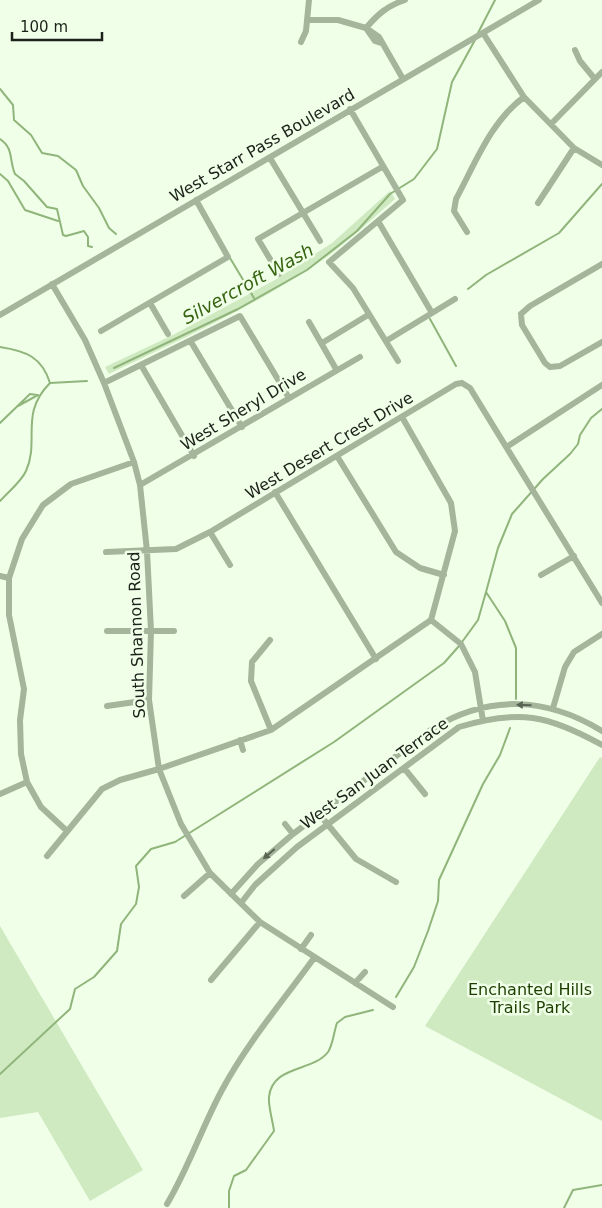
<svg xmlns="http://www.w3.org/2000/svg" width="602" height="1208" font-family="'DejaVu Sans',sans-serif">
  <rect width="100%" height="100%" fill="#f0ffe8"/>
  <path fill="#cfe9c1" d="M390,191L395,199C373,218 351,239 328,256C260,304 184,338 109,374L105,367L173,335L275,280L332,243Z
    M600,757L602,758V1121L425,1026Z
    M0,926L143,1170L90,1201L38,1112L0,1118Z"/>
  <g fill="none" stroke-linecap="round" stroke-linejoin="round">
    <path stroke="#90b57b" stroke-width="2" d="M478,33L495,0
      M0,89L13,105L14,120L31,135L42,153L58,156L76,170L83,186L99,208L109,228L116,234
      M0,139C14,148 9,161 15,174L24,181L47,207L57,209L63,235L66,236L84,231L88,237V246L92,247
      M0,174L8,181L25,210L58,221
      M230,258L254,298
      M468,289L486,275L559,233L602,184
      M430,319L456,366
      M0,347C26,351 42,357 50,383
      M114,368L238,309L307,270L357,231L390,194L414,179L437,149L452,82L475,40
      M18,406L38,395
      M0,423L30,394L37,395
      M0,501C8,492 21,482 26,471C40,440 19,414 50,383L87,381
      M462,642L478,620L486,592
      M516,699V648L505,621L486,592L498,548L512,514L543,479L570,454L578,444L580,435L591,418L602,409
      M396,997L414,967L428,931L438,901L439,880L483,784L500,755L510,728
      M0,1074L70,1009L75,989L94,977L117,951L121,924L136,904L139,887L136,866L151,849L175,842L334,742L444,663L459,646
      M229,1208V1191L234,1176L246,1170L274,1131C273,1122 268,1106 269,1097C272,1065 313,1072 328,1052C333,1045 334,1031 337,1023L345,1017L373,1010
      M564,1208L573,1190L602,1185"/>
    <path stroke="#a4b59b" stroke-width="6" d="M307,20H338L366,28C378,14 387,6 405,0
      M483,33L524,97L574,148L602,165
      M301,42L306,31L309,0
      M381,43L375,41L366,28L379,37L403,79
      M575,50L580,61L594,78
      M350,109L403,200L329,262L353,288L398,361
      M552,123L602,72
      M270,158L320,241
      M538,203L574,148
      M378,221L432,313
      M467,232L454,211L456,199C475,164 491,121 524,97
      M279,274L258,239L382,167
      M52,284L85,340L104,383L134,462L140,485L147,551L151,631L149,700L159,769L181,824L210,873L260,922L393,1007
      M150,303L168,334
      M521,314L530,306L602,264
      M521,314L522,325L545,363L550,367
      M0,315L539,0
      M309,322L336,369
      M101,331L228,257L196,200
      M386,341L455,299
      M191,342L242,427
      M322,343L368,315
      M141,365L194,456
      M550,367L560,366L602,342
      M104,383L240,316L289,398
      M462,383L470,388L602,603
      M508,446L602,385
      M337,456L396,552L420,568L444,575
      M140,485L360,357
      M275,492L376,659
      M210,532L230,565
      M106,552L176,549L210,532L456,384L462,383
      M541,575L574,556
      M0,576L9,578
      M431,620L461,644L475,672L483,721
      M107,631H174
      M270,640L252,662L251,681L271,730
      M107,706L149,700
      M553,708L565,667L574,652L602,634
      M240,740L243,750
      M404,768L425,794
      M0,794L27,782
      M320,815L356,859L396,882
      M285,824L293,834
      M67,831L41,807L27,782L21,754L20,720L24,689L9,615V578L22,539L43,505L71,484L134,462
      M47,856L102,789L120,780L159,769L271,730L431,620L455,531L451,503L402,417
      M231,894L258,864L293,834L432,729C488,694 547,697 602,731
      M184,896L210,873
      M241,903L255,885L297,847L459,727C519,709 548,715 602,745
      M301,949L311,935
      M211,980L260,922
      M355,983L365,972
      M167,1204C189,1167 202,1127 222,1090C247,1043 283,1001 314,958"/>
  </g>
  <defs><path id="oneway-solid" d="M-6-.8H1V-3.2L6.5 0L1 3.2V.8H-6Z" transform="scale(1.25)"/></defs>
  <g fill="#596454">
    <use href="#oneway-solid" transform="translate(524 705) rotate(-179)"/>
    <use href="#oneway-solid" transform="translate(269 854) rotate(139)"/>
  </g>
  <g text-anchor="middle" stroke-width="5" stroke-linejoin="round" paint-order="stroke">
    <g font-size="16" fill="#1c2119" stroke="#f0ffe8">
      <text transform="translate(262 145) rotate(-30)" y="6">West Starr Pass Boulevard</text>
      <text transform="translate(243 409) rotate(-31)" y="6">West Sheryl Drive</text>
      <text transform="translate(329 445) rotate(-31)" y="6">West Desert Crest Drive</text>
      <text transform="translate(136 635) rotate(-92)" y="6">South Shannon Road</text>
      <text transform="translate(374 773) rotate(-36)" y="6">West San Juan Terrace</text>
    </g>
    <g font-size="16" fill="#1d3e00" stroke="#f0ffe8">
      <text x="530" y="995">Enchanted Hills<tspan x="530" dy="18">Trails Park</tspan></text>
    </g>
    <g font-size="18" font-style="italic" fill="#376411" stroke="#f0ffe8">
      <text transform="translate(248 284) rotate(-29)" y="6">Silvercroft Wash</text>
    </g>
  </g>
  <path d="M12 32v8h90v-8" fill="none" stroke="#1c2119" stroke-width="2.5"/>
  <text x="20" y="32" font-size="15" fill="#1c2119" stroke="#f0ffe8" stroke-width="4" paint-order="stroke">100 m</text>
</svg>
